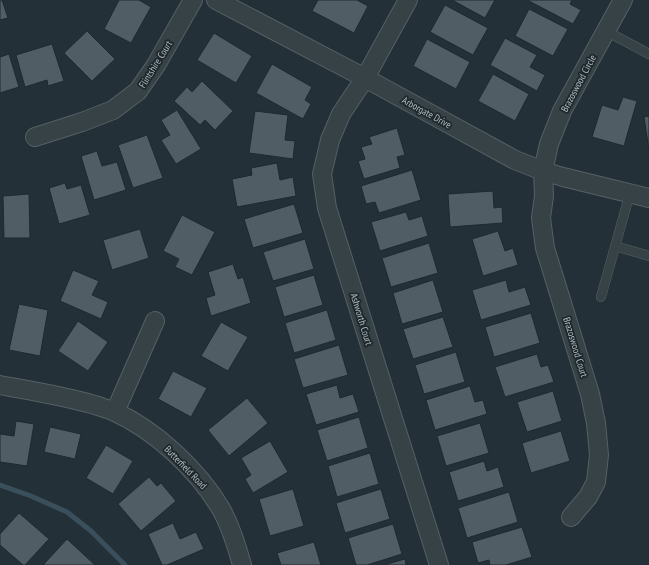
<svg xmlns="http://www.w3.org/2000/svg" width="649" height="565" font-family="'PT Sans Narrow',sans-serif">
  <rect width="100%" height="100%" fill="#243037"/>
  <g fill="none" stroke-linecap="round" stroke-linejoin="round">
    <path stroke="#3a4f5c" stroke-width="5" d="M0,485L31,496L67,512L91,531L125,565"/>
  </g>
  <path fill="#505d65" stroke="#1f292e" d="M0,0H2L8,18L0,20Z
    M119,0H139L151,7L131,43L104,29Z
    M318,0H357L368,6L354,33L312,11Z
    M452,0H495L485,18Z
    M527,0H572L570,4L581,10L573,24Z
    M445,5L488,28L473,55L430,32Z
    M529,9L568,29L553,56L515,36Z
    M87,31L115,59L92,81L64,53Z
    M214,33L252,56L236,83L197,60Z
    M505,38L537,55L530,67L545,75L537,91L490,65Z
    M427,39L470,62L456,89L413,66Z
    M52,44L64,81L48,86L47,80L25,87L16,55Z
    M9,54L19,87L0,93V57Z
    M272,64L312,87L305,100L311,104L303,119L256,93Z
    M493,74L529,94L515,121L478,101Z
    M202,81L233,111L215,130L205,120L200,125L174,101L187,87L192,92Z
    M623,97L637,101L624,146L592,137L602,105L618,110Z
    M177,110L201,149L176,164L161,140L170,135L161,120Z
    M255,111L288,115L285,140L295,141L293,159L249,153Z
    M649,116V150L644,117Z
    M397,128L405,155L397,157L400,168L364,179L358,161L365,159L361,147L372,144L369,137Z
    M147,135L163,178L133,188L118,145Z
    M97,151L102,166L117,162L126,190L94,200L81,156Z
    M277,163L280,180L293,177L296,196L237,207L232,179L252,175L251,168Z
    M412,170L421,200L379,213L375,202L366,204L361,186Z
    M65,183L67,189L81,185L90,215L59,224L49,188Z
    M493,191L494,208L502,207L503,223L450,227L448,194Z
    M29,194L30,238H4L3,196Z
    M294,204L303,233L253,248L244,219Z
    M406,212L409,220L422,216L428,236L380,251L371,222Z
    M182,215L215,232L192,275L175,267L179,259L163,251Z
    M140,229L149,258L112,270L103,240Z
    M498,231L505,251L513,248L518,265L483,276L472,239Z
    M305,239L314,269L273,281L263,252Z
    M429,243L438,273L391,287L382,258Z
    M233,264L238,279L243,277L251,303L211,316L206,298L215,295L208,272Z
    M73,270L99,281L92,295L108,302L101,319L60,301Z
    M314,275L323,305L284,317L275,287Z
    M433,280L443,312L402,324L393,293Z
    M506,280L509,292L525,287L531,305L481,320L472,290Z
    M19,304L48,310L40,356L9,350Z
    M327,310L336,340L294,353L285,323Z
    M531,313L540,343L494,357L485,327Z
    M443,317L453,347L413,359L403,329Z
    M78,321L108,342L88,371L58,351Z
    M221,322L248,337L228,371L201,356Z
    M339,345L348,375L303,388L294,359Z
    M456,352L465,382L424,394L415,365Z
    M537,354L541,367L548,365L554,382L505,397L495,367Z
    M173,371L207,388L191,417L158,399Z
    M337,385L340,398L353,394L359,412L316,425L306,394Z
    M470,386L475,402L483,400L487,414L435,430L426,400Z
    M553,391L562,421L527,432L517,402Z
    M247,398L268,423L229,456L208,430Z
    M359,417L368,448L327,461L317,430Z
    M16,421L34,424L27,466L0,462V434L14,436Z
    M480,423L489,453L446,466L437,436Z
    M50,427L81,434L75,459L44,452Z
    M561,431L570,461L531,473L522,443Z
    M270,441L288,472L253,493L245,479L251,475L241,458Z
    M106,445L133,461L113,494L86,478Z
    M370,453L379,484L337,497L328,466Z
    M484,461L487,471L498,467L504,487L458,501L449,472Z
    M149,477L157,486L161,483L176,501L141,531L118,504Z
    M293,489L304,526L270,536L259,499Z
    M381,489L390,519L345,533L336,503Z
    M509,492L518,522L467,538L458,508Z
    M19,513L49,539L25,565H23L0,545V534Z
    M173,523L180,539L196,532L204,549L167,565H162L148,534Z
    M393,524L402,554L367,565H356L348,538Z
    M522,527L532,557L506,565H490L489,560L478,563L472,542Z
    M67,539L95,565H43Z
    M314,542L321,565H281L277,553Z
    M405,559L406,565H384Z"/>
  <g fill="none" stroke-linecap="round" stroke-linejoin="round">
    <defs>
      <path id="service" d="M606,31L649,54
        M615,246L649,256
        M601,297L630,193"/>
      <path id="minor" d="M216,0L365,78L515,160L543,171L563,177L649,198
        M408,0L365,78L341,114L330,140L322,174L327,208L439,565
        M35,137L82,122L113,110L138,91L156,65L193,0
        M0,385C32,391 64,396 95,405C101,407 108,409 115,412C155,430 198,470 221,509C230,525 237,547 242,565
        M115,412L155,321
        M571,517L588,497L596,482L599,455L596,423L590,394L545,248L541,218L544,196L543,171L549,144L562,111L623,0"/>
    </defs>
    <use href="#service" stroke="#556065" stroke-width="10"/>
    <use href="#minor" stroke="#556065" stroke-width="20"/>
    <use href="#service" stroke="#374247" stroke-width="9"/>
    <use href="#minor" stroke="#374247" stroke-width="18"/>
  </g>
  <g text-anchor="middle" stroke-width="3.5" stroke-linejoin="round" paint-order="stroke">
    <g font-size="10" fill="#b2bdc3" stroke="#1d272c">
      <text transform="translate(155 64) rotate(-58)" y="4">Flintshire Court</text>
      <text transform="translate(578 83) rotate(-62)" y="4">Brazoswood Circle</text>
      <text transform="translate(427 112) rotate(29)" y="4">Arborgate Drive</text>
      <text transform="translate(362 319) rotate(73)" y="4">Ashworth Court</text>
      <text transform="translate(576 347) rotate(73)" y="4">Brazoswood Court</text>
      <text transform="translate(186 467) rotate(46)" y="4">Butterfield Road</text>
    </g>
  </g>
</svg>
